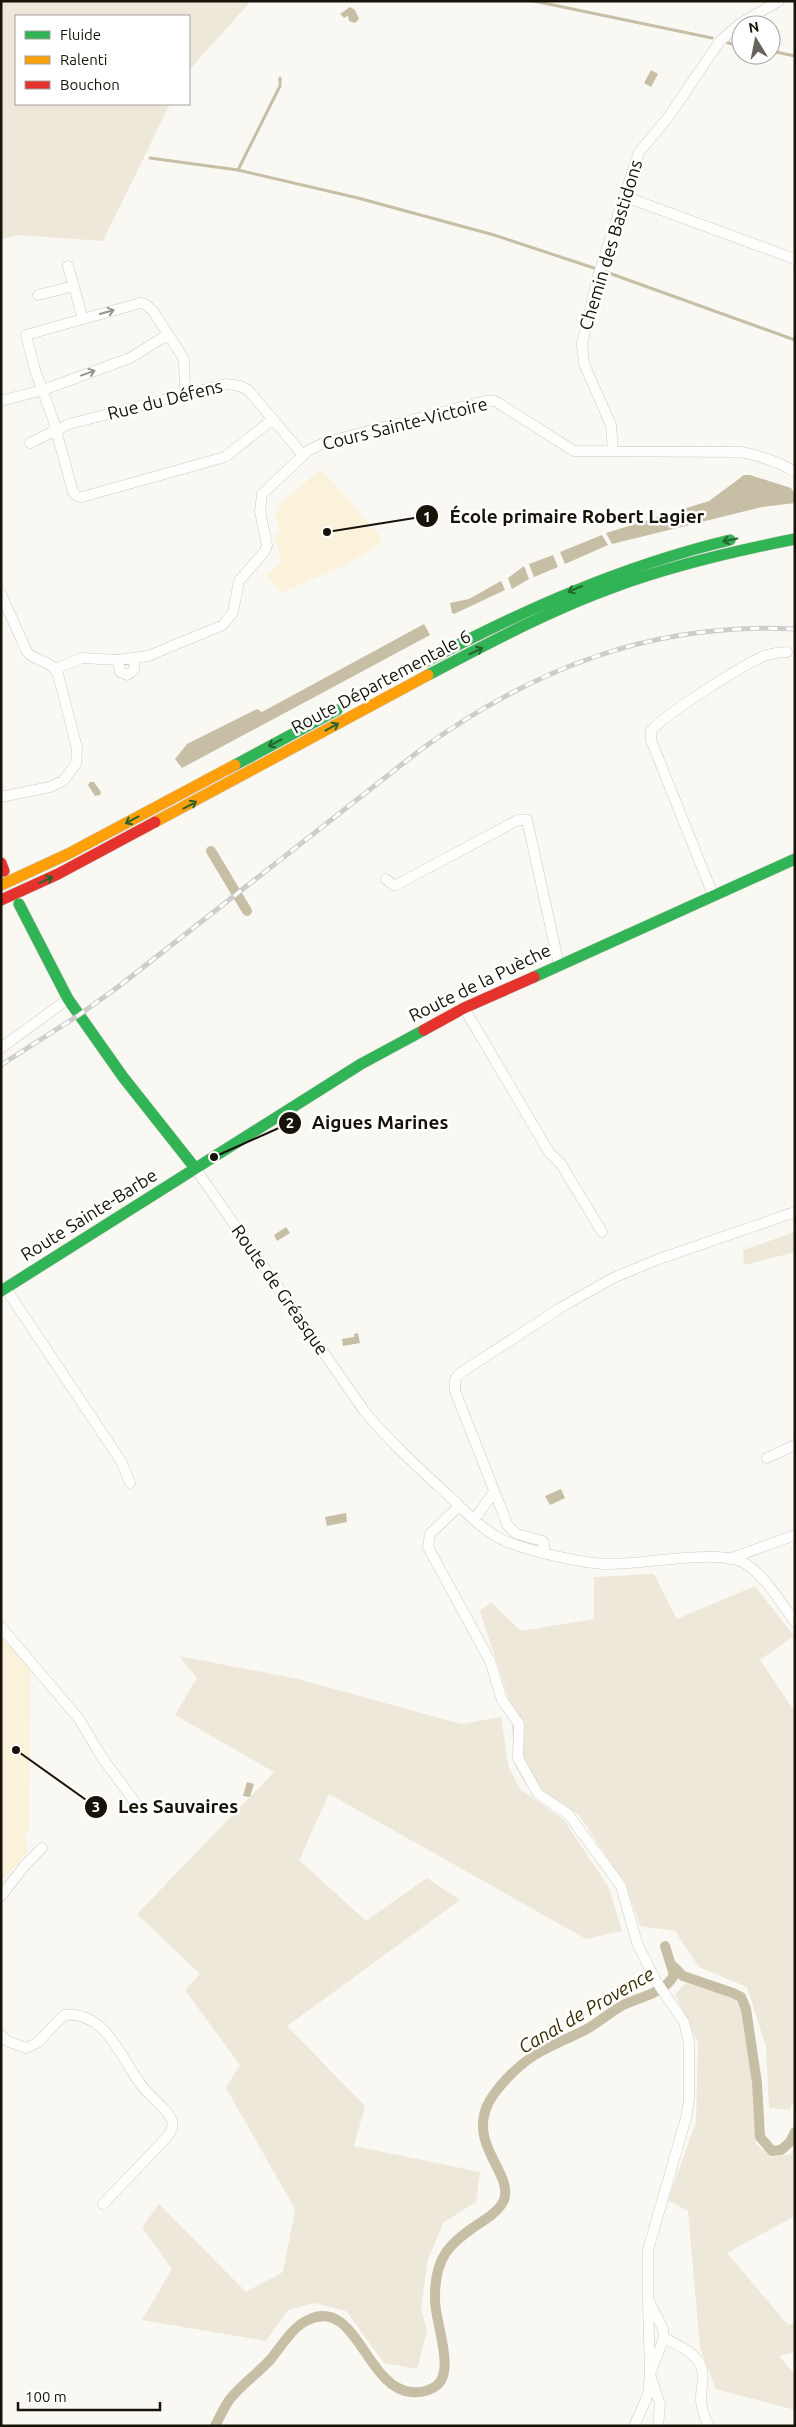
<svg xmlns="http://www.w3.org/2000/svg" width="796" height="2427" font-family="Ubuntu,sans-serif">
  <rect width="100%" height="100%" fill="#faf8f2"/>
  <path fill="#fbf2db" d="M321,469L381,537L380,542L365,554L341,567L281,593L267,575L281,562L275,534L280,530L275,517L283,501Z
    M1,1636L30,1668L29,1831L25,1835L28,1851L1,1883Z"/>
  <path fill="#ede8d9" d="M1,1H251L189,70V16H16V104H170L103,241L18,235L1,239Z
    M795,1232V1252L744,1265L743,1250Z
    M654,1574L677,1619L755,1586L794,1636L760,1660L795,1712V2100L790,2110L769,2108L766,2047L747,1987L699,1967L675,1931L640,1926L627,1887L579,1815L524,1782L515,1765L510,1703L480,1611L491,1602L521,1631L594,1619V1577Z
    M179,1656L298,1679L461,1724L501,1717L509,1768L520,1789L564,1820L609,1888L622,1931L586,1939L329,1794L299,1860L366,1921L427,1878L460,1900L287,2026L365,2106L354,2146L480,2172L476,2202L444,2222L428,2259L421,2308L427,2331L417,2369L384,2363L346,2311L315,2303L288,2310L266,2341L142,2320L172,2269L142,2227L159,2204L246,2292L283,2272L295,2209L226,2088L240,2065L185,1990L200,1974L137,1914L274,1772L175,1715L197,1678Z
    M686,1983L733,1997L743,2011L753,2093L756,2144L771,2157L791,2154L795,2146V2216L727,2253L788,2325L795,2323V2352L779,2356L795,2375V2410L716,2389L700,2348L688,2211L668,2200L696,2122L698,2043L675,1994Z"/>
  <path fill="#c7bea6" d="M350,7L355,10L359,19L355,23L349,21L348,16L344,18L340,14Z
    M651,70L658,74L651,87L644,83Z
    M744,475H750L791,488L794,493L795,503L762,507L612,544L606,533L709,501Z
    M602,535L608,545L565,564L560,552Z
    M553,555L558,567L534,577L529,564Z
    M524,566L529,579L512,589L508,578Z
    M501,581L505,590L454,614L452,613L450,603L469,599Z
    M424,624L430,635L182,768L175,759L187,744L257,709L262,712Z
    M90,782H94L101,792L100,795L95,796L88,785Z
    M286,1227L290,1233L277,1241L274,1235Z
    M358,1333L360,1343L343,1346L342,1339L354,1337V1334Z
    M561,1489L565,1498L550,1505L545,1496Z
    M346,1513L347,1522L327,1526L325,1517Z
    M247,1782L254,1784L250,1797L243,1796Z"/>
  <g fill="none" stroke-linecap="round" stroke-linejoin="round">
    <path stroke="#c7bea6" stroke-width="3" d="M534,1L712,38
      M728,43L741,46
      M771,51L795,56
      M280,78V86L238,170L358,198L494,235L594,268
      M150,158L238,170
      M606,272L795,340"/>
    <path stroke="#c7bea6" stroke-width="10" d="M211,851L247,911
      M673,1966L683,1976L733,1993L741,1997L746,2009L757,2083L760,2137L772,2151L781,2150L790,2142L795,2132
      M215,2426C220,2417 224,2407 230,2399C241,2385 257,2374 270,2360C281,2347 292,2327 308,2320C356,2296 366,2388 411,2392C420,2393 429,2391 436,2386C456,2372 435,2322 435,2300C434,2257 449,2243 483,2221C491,2216 500,2209 504,2200C513,2173 470,2147 487,2106C495,2088 517,2067 533,2056C550,2045 570,2038 587,2029C600,2021 611,2012 623,2005C640,1997 665,1993 674,1975L665,1946"/>
    <defs>
      <path id="street" d="M626,197L795,259
        M68,266L83,319
        M38,295L74,286
        M185,393L184,359L153,311L145,304L140,303L26,335L35,370L53,419L73,492L77,496L82,497L225,457L273,419
        M1,401L43,390L130,358L167,335
        M30,443L69,424L226,384L240,386L248,390L303,455
        M613,451L611,425L584,364L582,344L598,276L639,152L667,119L720,41L741,23L779,1
        M1,594L27,652C37,663 49,658 58,674L77,748L76,764L63,781L50,787L1,797
        M118,660L120,672L127,675L134,670L135,658
        M55,669L82,658L118,660L148,656L223,625L233,612L239,581L265,551L267,545L260,511L262,494L309,450L326,442L485,401H495L574,451L741,452C761,456 778,461 795,472
        M386,879L393,885H396L518,820H527L559,965
        M713,895L651,740V731C664,715 748,661 767,655C774,653 780,652 787,652
        M464,1008L549,1152L561,1164L602,1232
        M1,1048L68,999
        M195,1168L365,1412C391,1443 421,1470 450,1497C468,1514 487,1535 510,1543C535,1552 577,1562 603,1564C638,1566 719,1547 746,1564C766,1577 781,1603 795,1622
        M6,1289L121,1461L130,1483
        M767,1458L795,1445
        M459,1506L430,1534L428,1547L490,1661L502,1700L519,1724L518,1758L538,1794L568,1814L621,1886L637,1943L656,1981L684,2022L689,2043V2100L686,2118L648,2250V2299L663,2329L664,2338L650,2374L648,2395L634,2426
        M474,1520L494,1492
        M545,1552L543,1541L517,1534L508,1526L455,1391V1380L459,1374L560,1308L613,1278L659,1259L795,1212
        M729,1559L795,1535
        M1,1627L79,1719L103,1759L135,1802
        M1,1896L26,1864L42,1848
        M1,2035L7,2041L26,2048L37,2043L64,2015C106,2010 121,2059 142,2086C149,2096 169,2110 172,2121C174,2127 171,2131 168,2136L103,2204
        M648,2301L650,2374L660,2404L658,2426
        M664,2338C672,2342 681,2346 688,2351C710,2368 701,2378 701,2400C701,2408 705,2418 709,2426"/>
      <path id="fast" d="M425,662C523,610 622,566 730,540
        M428,675C489,643 550,610 614,587C673,565 734,551 795,539
        M235,765L337,710
        M19,904L68,999L123,1077L195,1168
        M534,977L795,859
        M1,1291L361,1064L424,1030"/>
      <path id="slow" d="M155,822L428,675
        M1,885L68,854L235,765"/>
      <path id="jam" d="M1,863L4,871
        M1,900L58,874L155,822
        M424,1030L464,1008L534,977"/>
    </defs>
    <use href="#street" stroke="#cecbc3" stroke-width="11"/>
    <use href="#fast" stroke="#cecbc3" stroke-width="12"/>
    <use href="#slow" stroke="#cecbc3" stroke-width="12"/>
    <use href="#jam" stroke="#cecbc3" stroke-width="12"/>
    <use href="#street" stroke="#fefefd" stroke-width="10"/>
    <use href="#fast" stroke="#30b455" stroke-width="11"/>
    <use href="#slow" stroke="#ff9f0a" stroke-width="11"/>
    <use href="#jam" stroke="#e5322d" stroke-width="11"/>
    <defs>
      <path id="rail" d="M1,1065L79,1015L118,987L419,751C533,668 653,622 795,629"/>
    </defs>
    <use href="#rail" stroke="#cdcdca" stroke-width="5"/>
    <use href="#rail" stroke="#fff" stroke-width="3" stroke-dasharray="9" stroke-linecap="butt"/>
  </g>
  <defs><path id="oneway-shaft" d="M-6 0H5M1.5-3L5.5 0L1.5 3" fill="none" stroke-width="1.6" stroke-linecap="round" stroke-linejoin="round" transform="scale(1.25)"/></defs>
  <g stroke="#96948f">
    <use href="#oneway-shaft" transform="translate(107 312) rotate(-16)"/>
    <use href="#oneway-shaft" transform="translate(88 373) rotate(-20)"/>
  </g>
  <g stroke="#24642e">
    <use href="#oneway-shaft" transform="translate(730 540) rotate(168)"/>
    <use href="#oneway-shaft" transform="translate(575 589) rotate(157)"/>
    <use href="#oneway-shaft" transform="translate(476 651) rotate(-26)"/>
    <use href="#oneway-shaft" transform="translate(332 727) rotate(-29)"/>
    <use href="#oneway-shaft" transform="translate(275 743) rotate(152)"/>
    <use href="#oneway-shaft" transform="translate(190 805) rotate(-28)"/>
    <use href="#oneway-shaft" transform="translate(132 820) rotate(152)"/>
    <use href="#oneway-shaft" transform="translate(46 880) rotate(-25)"/>
  </g>
  <g text-anchor="middle" stroke-width="5" stroke-linejoin="round" paint-order="stroke">
    <g font-size="18" fill="#171308" stroke="#fff">
      <text transform="translate(611 245) rotate(-73)" y="6">Chemin des Bastidons</text>
      <text transform="translate(165 400) rotate(-14)" y="6">Rue du Défens</text>
      <text transform="translate(405 424) rotate(-14)" y="6">Cours Sainte-Victoire</text>
      <text transform="translate(381 682) rotate(-28)" y="6">Route Départementale 6</text>
      <text transform="translate(480 983) rotate(-26)" y="6">Route de la Puèche</text>
      <text transform="translate(89 1215) rotate(-32)" y="6">Route Sainte-Barbe</text>
      <text transform="translate(280 1290) rotate(55)" y="6">Route de Gréasque</text>
    </g>
    <g font-size="19" font-style="italic" fill="#382a00" stroke="#fff">
      <text transform="translate(586 2010) rotate(-30)" y="7">Canal de Provence</text>
    </g>
  </g>
  <path fill="none" stroke="#171308" stroke-width="2" d="M327 532L427 516M214 1157L290 1123M16 1750L96 1807"/>
  <g fill="#171308" stroke="#fff" stroke-width="2">
    <circle cx="327" cy="532" r="5"/>
    <circle cx="214" cy="1157" r="5"/>
    <circle cx="16" cy="1750" r="5"/>
    <circle cx="427" cy="516" r="12"/>
    <circle cx="290" cy="1123" r="12"/>
    <circle cx="96" cy="1807" r="12"/>
  </g>
  <g font-size="15" text-anchor="middle" font-weight="bold" fill="#fff">
    <text x="427" y="522">1</text>
    <text x="290" y="1128">2</text>
    <text x="96" y="1812">3</text>
  </g>
  <g font-size="19" text-anchor="middle" font-weight="bold" fill="#171308" stroke="#fff" stroke-width="5" stroke-linejoin="round" paint-order="stroke">
    <text x="577" y="523">École primaire Robert Lagier</text>
    <text x="380" y="1129">Aigues Marines</text>
    <text x="178" y="1813">Les Sauvaires</text>
  </g>
  <rect width="796" height="2427" fill="none" stroke="#171308" stroke-width="5"/>
  <rect x="15" y="15" width="175" height="90" fill="#ffffff" stroke="#a2a19c"/>
  <rect x="25" y="31" width="25" height="8" fill="#30b455" stroke="#a2a19c"/>
  <text x="60" y="40" font-size="15" fill="#171308">Fluide</text>
  <rect x="25" y="56" width="25" height="8" fill="#ff9f0a" stroke="#a2a19c"/>
  <text x="60" y="65" font-size="15" fill="#171308">Ralenti</text>
  <rect x="25" y="81" width="25" height="8" fill="#e5322d" stroke="#a2a19c"/>
  <text x="60" y="90" font-size="15" fill="#171308">Bouchon</text>
  <g transform="translate(756 40) rotate(350)"><circle r="24" fill="#ffffff" stroke="#a2a19c"/>
  <path d="M0-4L9 19L0 12L-9 19Z" fill="#66635a"/>
  <text y="-8" font-size="14" font-weight="bold" text-anchor="middle" fill="#171308">N</text>
  </g>
  <path d="M18 2402v8h142v-8" fill="none" stroke="#171308" stroke-width="2.5"/>
  <text x="25" y="2402" font-size="15" fill="#171308" stroke="#ffffff" stroke-width="4" paint-order="stroke">100 m</text>
</svg>
